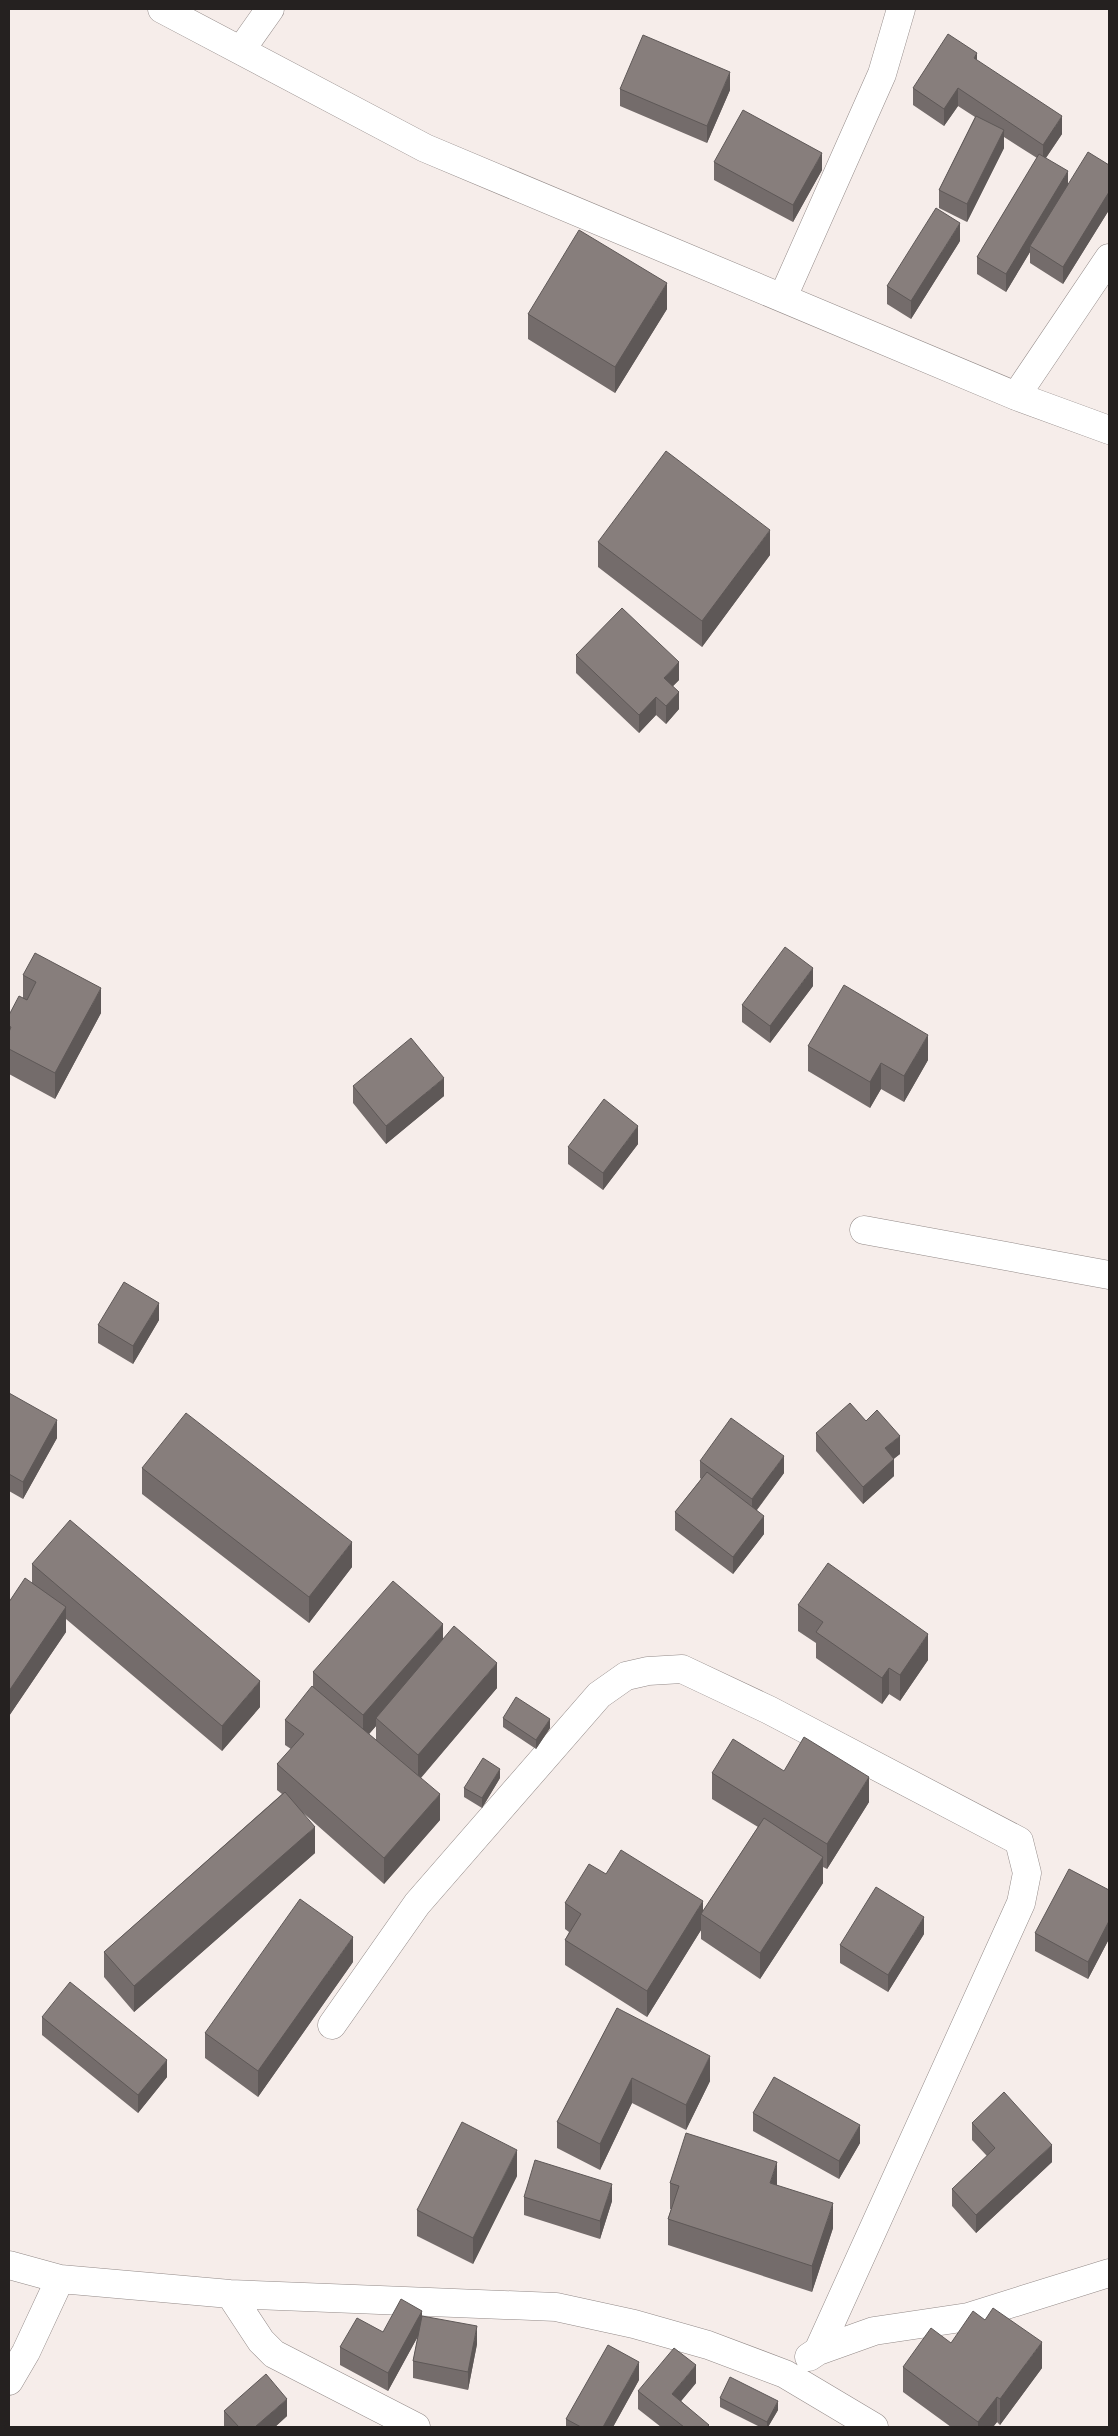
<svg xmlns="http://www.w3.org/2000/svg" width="1118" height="2436" font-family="'PT Serif',serif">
  <rect width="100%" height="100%" fill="#f6edea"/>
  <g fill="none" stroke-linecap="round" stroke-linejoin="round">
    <defs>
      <path id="street" d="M162,9L425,148L1016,396L1109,430
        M241,50L270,9
        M783,297L882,74L901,9
        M1016,396L1109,258
        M864,1230L1109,1275
        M332,2025L417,1904L599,1695L626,1676L648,1671L682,1669L769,1710L1019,1841L1027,1873L1021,1903L818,2351
        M9,2265L60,2279L230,2294L556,2307L634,2324L708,2345L785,2374L874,2427
        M230,2294L261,2341L274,2354L416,2427
        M809,2357L818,2351L874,2331L968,2317L1109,2273
        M9,2381L26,2352L60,2279"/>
    </defs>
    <use href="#street" stroke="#938a88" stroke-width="29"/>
    <use href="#street" stroke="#fff" stroke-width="28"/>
  </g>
  <path fill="#746c6b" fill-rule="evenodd" d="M977,61L1062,134L1046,158L1068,185L1109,165V210L1063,284L1030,263V252L1006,292L977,274V257L1037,158L1004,137V148L967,222L939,208V190L975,117L958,106L944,126L913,105V88Z
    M620,89L730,90L707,143L620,106Z
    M714,162L822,170L793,222L714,180Z
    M960,241L911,319L887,304V286Z
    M667,309L615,393L528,339V314Z
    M598,542L770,555L702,647L598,567Z
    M576,655L679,680L673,686L679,709L666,724L656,715L639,733L576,673Z
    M23,975L101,1013L55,1099L9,1074V1015L23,998Z
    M813,986L770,1043L742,1022V1005Z
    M808,1046L928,1060L904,1102L881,1089L870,1108L808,1071Z
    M353,1086L444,1096L386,1144L353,1103Z
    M638,1144L603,1190L568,1164V1147Z
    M159,1320L133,1364L98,1343V1325Z
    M9,1393L57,1438L23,1499L9,1491Z
    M866,1421L900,1454L894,1458V1476L863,1504L816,1451V1433Z
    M700,1461L784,1473L757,1510L764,1534L733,1574L675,1530V1512L701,1479L700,1478Z
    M142,1468L352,1567L309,1623L142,1494Z
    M32,1564L260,1707L222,1751L66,1619V1632L9,1716V1602L32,1583Z
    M798,1605L928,1660L900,1701L889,1694L882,1704L816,1658V1643L798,1631Z
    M443,1640L497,1688L421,1778L440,1820L384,1884L301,1811L315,1853L134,2012L104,1977V1952L282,1794L277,1790V1764L291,1749L285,1745V1720L313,1688V1672ZM376,1726V1740L369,1734Z
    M503,1718L550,1728L536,1749L503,1727Z
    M784,1771L869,1802L827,1869L823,1867V1883L760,1979L701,1939V1930L647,2017L565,1965V1940L569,1932L565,1929V1903L606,1874L703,1911L758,1827L712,1799V1773Z
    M500,1778L482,1808L464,1797V1788Z
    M1109,1890V1939L1088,1979L1035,1951V1933Z
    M924,1934L888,1992L840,1963V1945Z
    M353,1962L258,2097L205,2058V2033Z
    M617,2008L710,2081L686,2130L632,2103L600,2170L557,2148V2122Z
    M42,2017L167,2077L138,2113L42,2035Z
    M753,2113L860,2143L839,2179L753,2131Z
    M972,2123L1052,2162L976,2233L952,2206V2189L987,2156L972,2140Z
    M517,2176L473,2264L417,2236V2210Z
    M670,2183L777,2185L833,2228L812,2292L668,2245V2219L671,2209H670Z
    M524,2197L612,2201L600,2239L524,2215Z
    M422,2316L477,2344L468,2390L413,2378V2361L418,2336L388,2391L340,2365V2347L383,2332Z
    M951,2343L1042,2368L1000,2425L997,2422L993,2427H951L903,2392V2367Z
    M639,2380L613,2427H566V2419Z
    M696,2383L681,2401L709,2427H661L638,2409V2391Z
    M720,2398L778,2410L768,2427H760L720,2407Z
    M224,2411L287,2416L275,2427H224Z"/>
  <path fill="#5e5857" d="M977,53V70L974,58Z
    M730,72V90L707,143V126Z
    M958,88V106L944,126V109Z
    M1062,116V134L1043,162V145Z
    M1004,130V148L967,222V204Z
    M822,153V170L793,222V205Z
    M1068,171V189L1030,246V252L1006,292V274Z
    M1109,192V210L1063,284V267Z
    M960,223V241L911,319V301Z
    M667,283V309L615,393V367Z
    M770,530V555L702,647V621Z
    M679,662V680L664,695V678Z
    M679,692V709L666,724V706Z
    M656,697V715L639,733V715Z
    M813,968V986L770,1043V1026Z
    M101,988V1013L55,1099V1073Z
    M928,1035V1060L904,1102V1076Z
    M881,1063V1089L870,1108V1082Z
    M444,1078V1096L386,1144V1126Z
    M638,1126V1144L603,1190V1173Z
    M159,1303V1320L133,1364V1346Z
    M57,1420V1438L23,1499V1482Z
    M900,1436V1454L885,1466V1448Z
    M784,1456V1473L752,1516V1499Z
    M894,1459V1476L863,1504V1487Z
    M764,1516V1534L733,1574V1557Z
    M352,1542V1567L309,1623V1597Z
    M66,1607V1632L9,1716V1691Z
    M443,1624V1650L376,1718V1726L363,1741V1715Z
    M928,1634V1660L900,1701V1675Z
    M497,1663V1688L418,1781V1755Z
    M889,1668V1694L882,1704V1678Z
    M260,1681V1707L222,1751V1726Z
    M550,1719V1728L536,1749V1740Z
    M500,1769V1778L482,1808V1798Z
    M869,1777V1802L827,1869V1844Z
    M440,1794V1820L384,1884V1858Z
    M315,1827V1853L134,2012V1986Z
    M823,1857V1883L760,1979V1953Z
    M703,1901V1915L701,1914V1930L647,2017V1991Z
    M924,1917V1934L888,1992V1975Z
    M1109,1921V1939L1088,1979V1962Z
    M353,1937V1962L258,2097V2071Z
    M710,2056V2081L686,2130V2105Z
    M167,2060V2077L138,2113V2095Z
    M632,2078V2103L600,2170V2144Z
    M860,2125V2143L839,2179V2161Z
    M1052,2145V2162L976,2233V2215Z
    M517,2150V2176L473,2264V2238Z
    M777,2162V2188L770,2183Z
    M612,2184V2201L600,2239V2221Z
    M833,2203V2228L812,2292V2266Z
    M422,2311V2329L388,2391V2373Z
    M477,2326V2344L468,2390V2372Z
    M1042,2342V2368L1000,2425V2399Z
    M639,2362V2380L613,2427H603Z
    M696,2365V2383L672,2412V2394Z
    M997,2397V2422L993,2427H978V2422Z
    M287,2399V2416L275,2427H255Z
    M778,2401V2410L768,2427H767V2422Z"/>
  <path fill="#877e7c" stroke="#5e5857" d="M948,34L977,53L974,58L1062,116L1043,145L958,88L944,109L913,88Z
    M643,35L730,72L707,126L620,89Z
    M743,110L822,153L793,205L714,162Z
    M976,116L1004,130L967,204L939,190Z
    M1088,152L1109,165V192L1063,267L1030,246Z
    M1039,154L1068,171L1006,274L977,257Z
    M936,208L960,223L911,301L887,286Z
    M579,230L667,283L615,367L528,314Z
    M666,451L770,530L702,621L598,542Z
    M622,608L679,662L664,678L679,692L666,706L656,697L639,715L576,655Z
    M785,947L813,968L770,1026L742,1005Z
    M35,953L101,988L55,1073L9,1049V1032L11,1027L9,1026V1015L19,996L27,1000L36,982L23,975Z
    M844,985L928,1035L904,1076L881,1063L870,1082L808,1046Z
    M411,1038L444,1078L386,1126L353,1086Z
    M604,1099L638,1126L603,1173L568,1147Z
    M124,1282L159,1303L133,1346L98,1325Z
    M9,1393L57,1420L23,1482L9,1474Z
    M850,1403L866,1421L877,1410L900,1436L885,1448L894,1459L863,1487L816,1433Z
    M186,1413L352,1542L309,1597L142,1468Z
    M731,1418L784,1456L752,1499L700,1461Z
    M707,1472L764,1516L733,1557L675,1512Z
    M70,1520L260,1681L222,1726L32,1564Z
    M828,1563L928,1634L900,1675L889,1668L882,1678L816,1632L823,1622L798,1605Z
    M25,1578L66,1607L9,1691V1602Z
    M393,1581L443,1624L363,1715L313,1672Z
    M454,1626L497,1663L418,1755L376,1718Z
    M312,1686L440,1794L384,1858L277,1764L304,1734L285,1720Z
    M516,1697L550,1719L536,1740L503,1718Z
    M804,1737L869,1777L827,1844L712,1773L733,1739L784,1771Z
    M483,1758L500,1769L482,1798L464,1788Z
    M285,1792L315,1827L134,1986L104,1952Z
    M764,1818L823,1857L760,1953L701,1914Z
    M621,1850L703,1901L647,1991L565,1940L581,1914L565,1903L589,1864L606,1874Z
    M1069,1869L1109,1890V1921L1088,1962L1035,1933Z
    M876,1887L924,1917L888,1975L840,1945Z
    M300,1899L353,1937L258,2071L205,2033Z
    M70,1982L167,2060L138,2095L42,2017Z
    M617,2008L710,2056L686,2105L632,2078L600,2144L557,2122Z
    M774,2077L860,2125L839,2161L753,2113Z
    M1004,2092L1052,2145L976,2215L952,2189L995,2148L972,2123Z
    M462,2122L517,2150L473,2238L417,2210Z
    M686,2133L777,2162L770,2183L833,2203L812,2266L668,2219L679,2186L670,2183Z
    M535,2160L612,2184L600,2221L524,2197Z
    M401,2299L422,2311L388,2373L340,2347L357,2318L383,2332Z
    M993,2308L1042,2342L1000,2399L997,2397L978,2422L903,2367L931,2328L951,2343L973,2311L985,2320Z
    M422,2316L477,2326L468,2372L413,2361Z
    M608,2345L639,2362L603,2427H581L566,2419Z
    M674,2348L696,2365L672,2394L709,2425L707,2427H684L638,2391Z
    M266,2374L287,2399L255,2427H239L224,2411Z
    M730,2377L778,2401L767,2422L720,2398Z"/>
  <rect width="1118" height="2436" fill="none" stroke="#252120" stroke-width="20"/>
</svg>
